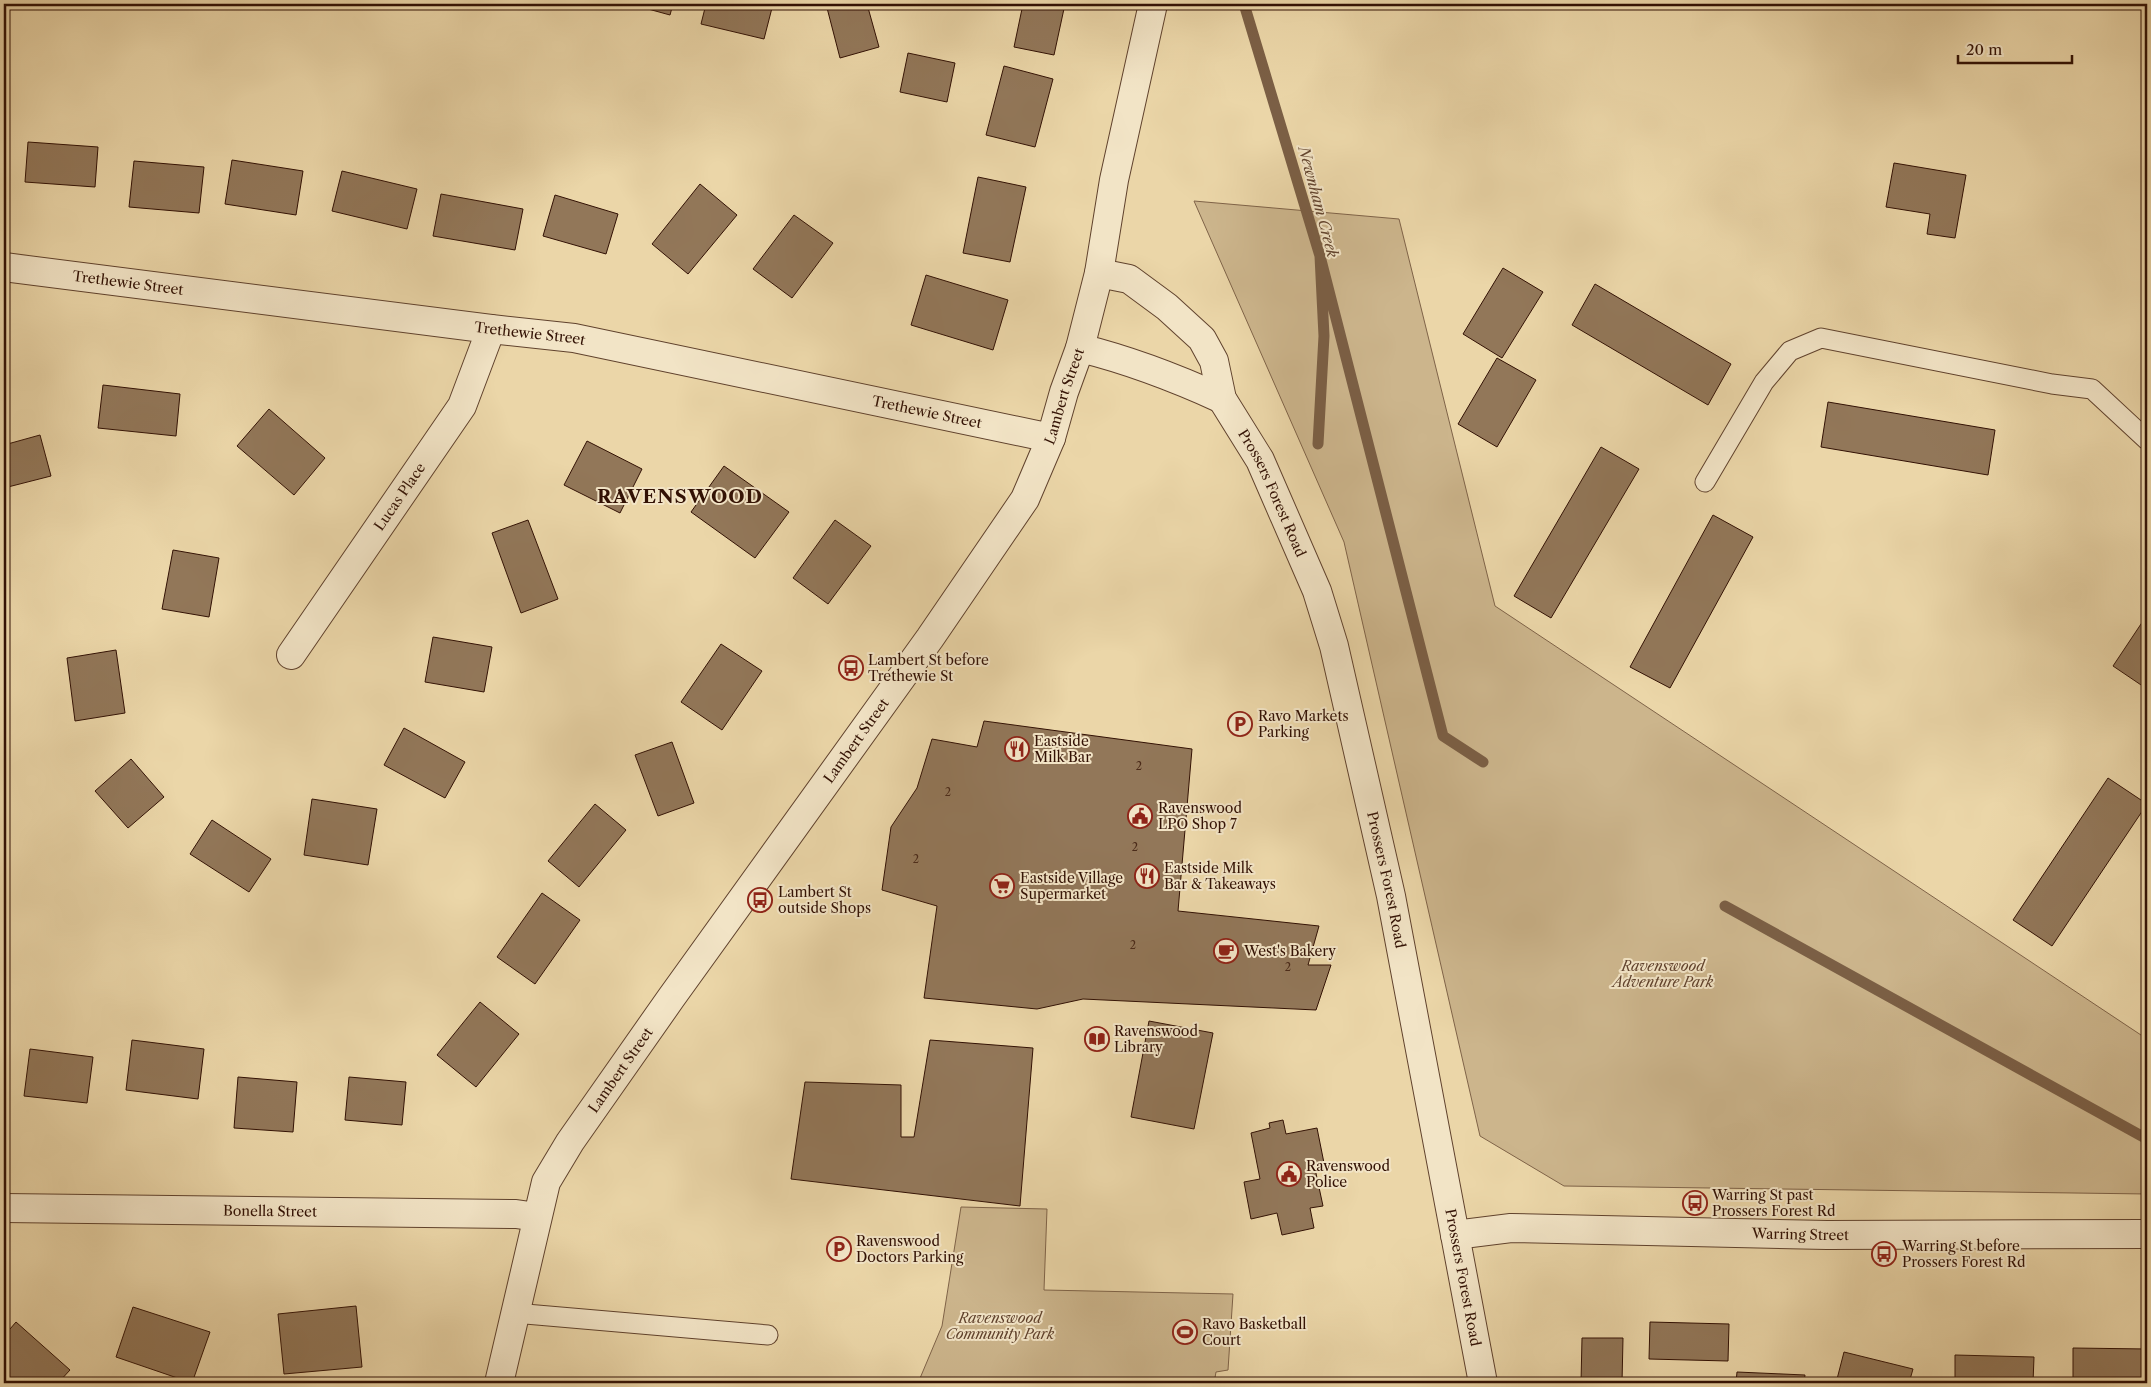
<svg xmlns="http://www.w3.org/2000/svg" width="2151" height="1387" font-family="'Libre Caslon Text',serif">
  <rect width="100%" height="100%" fill="#ebd6a8"/>
  <filter id="stains"><feTurbulence type="fractalNoise" baseFrequency=".004" numOctaves="4"/><feColorMatrix values="0 0 0 0 .2 0 0 0 0 .09 0 0 0 0 .02 0 0 0 .5 -.17"/></filter>
  <radialGradient id="worn" r=".72"><stop offset=".6" stop-color="#630" stop-opacity="0"/><stop offset="1" stop-color="#630" stop-opacity=".3"/></radialGradient>
  <path fill="#ccb58c" stroke="#7f6348" d="M1194,201L1399,219L1495,606L2147,1039V1194L1564,1186L1480,1136L1344,542Z
    M961,1207L1047,1209L1044,1290L1233,1294L1228,1370L1216,1372L1214,1383H918L942,1326Z"/>
  <g fill="none" stroke-linecap="round" stroke-linejoin="round">
    <path stroke="#7b5f45" stroke-width="11" d="M1244,4L1320,256L1324,336L1318,444
      M1320,256L1443,736L1483,762
      M1725,906L2147,1139"/>
  </g>
  <path fill="#927759" stroke="#321104" d="M630,4H673L670,15Z
    M706,4H773L764,39L701,24Z
    M826,4H867L879,47L840,58Z
    M1023,4H1065L1054,55L1014,47Z
    M908,53L955,63L947,102L900,92Z
    M1004,66L1053,79L1035,147L986,135Z
    M28,142L98,147L95,187L25,182Z
    M232,160L303,171L296,215L225,204Z
    M134,161L204,167L199,213L129,207Z
    M1894,163L1966,175L1955,238L1927,234L1930,214L1886,207Z
    M342,171L417,189L407,229L332,211Z
    M978,177L1026,187L1010,262L963,253Z
    M700,184L737,215L688,274L652,244Z
    M441,194L523,209L515,250L433,236Z
    M555,195L618,214L606,254L543,236Z
    M794,215L833,243L792,298L753,269Z
    M1503,268L1543,292L1502,358L1463,334Z
    M926,275L1008,300L993,350L911,325Z
    M1595,284L1731,364L1708,405L1572,325Z
    M1497,358L1536,380L1497,447L1458,424Z
    M103,385L180,394L176,436L98,428Z
    M1828,402L1995,430L1988,475L1821,447Z
    M269,409L325,458L294,495L237,446Z
    M40,435L51,476L4,488V445Z
    M587,441L642,469L620,513L564,485Z
    M1601,447L1639,469L1551,618L1514,596Z
    M724,466L789,512L755,558L691,512Z
    M1713,515L1753,537L1670,688L1630,667Z
    M528,520L558,599L521,613L492,533Z
    M835,520L871,546L828,604L793,578Z
    M173,550L219,558L209,617L162,609Z
    M2147,615V689L2113,666Z
    M433,637L492,647L484,692L425,682Z
    M721,644L762,671L722,730L681,702Z
    M116,650L125,713L75,721L67,658Z
    M984,721L1192,749L1178,911L1319,926L1308,965H1331L1316,1010L1083,999L1037,1009L924,998L937,906L882,890L891,827L917,788L932,739L977,747Z
    M404,728L465,762L445,798L384,765Z
    M672,742L694,803L658,816L635,755Z
    M131,759L164,797L128,828L95,791Z
    M2108,778L2147,804L2052,946L2013,920Z
    M312,799L377,809L368,865L304,855Z
    M595,804L626,830L579,887L548,861Z
    M212,820L271,859L249,892L190,854Z
    M542,893L580,920L535,984L497,957Z
    M480,1002L519,1034L476,1087L437,1055Z
    M1149,1021L1213,1033L1194,1129L1131,1117Z
    M132,1040L204,1049L198,1099L126,1090Z
    M930,1040L1033,1048L1020,1206L791,1179L805,1082L901,1085V1137H914Z
    M30,1049L93,1057L87,1103L24,1096Z
    M238,1077L297,1082L293,1132L234,1128Z
    M349,1077L406,1082L402,1125L345,1120Z
    M1283,1120L1286,1134L1317,1128L1324,1163L1314,1164L1323,1206L1310,1208L1314,1228L1282,1235L1277,1213L1251,1219L1244,1182L1260,1179L1251,1133L1270,1128L1269,1123Z
    M356,1306L362,1367L284,1374L278,1314Z
    M133,1307L210,1332L192,1383L116,1357Z
    M16,1322L70,1370L58,1383H4V1336Z
    M1650,1322L1729,1324L1728,1361L1649,1359Z
    M1582,1338H1623L1622,1383H1581Z
    M2073,1348L2147,1349V1383H2073Z
    M1844,1352L1913,1369L1909,1383H1836Z
    M1955,1355L2034,1357L2033,1383H1955Z
    M1737,1372L1805,1375L1804,1383H1736Z"/>
  <g fill="none" stroke-linecap="round" stroke-linejoin="round">
    <defs>
      <path id="service" d="M1705,482L1764,382L1790,351L1821,338L2052,384L2092,389L2147,440
        M514,1313L768,1335"/>
      <g id="minor">
        <path id="s1" d="M4,267L491,329L574,338L1051,438"/>
        <path id="s2" d="M1099,273L1129,279L1167,307L1202,339L1214,361L1222,399L1260,460L1317,591L1334,646L1391,896L1483,1383"/>
        <path d="M1080,348C1129,360 1176,378 1222,399"/>
        <path id="s3" d="M291,655L462,406L491,329"/>
        <path id="s4" d="M4,1208L516,1214L537,1217"/>
        <path id="s5" d="M1455,1235L1511,1228L1827,1235L2147,1234"/>
      </g>
      <g id="tertiary">
        <path id="s6" d="M499,1383L546,1182L570,1142L671,998L930,638L1025,499L1051,438L1064,392L1080,348L1099,273L1114,180L1153,4"/>
      </g>
    </defs>
    <use href="#service" stroke="#60422d" stroke-width="21"/>
    <use href="#minor" stroke="#60422d" stroke-width="30"/>
    <use href="#tertiary" stroke="#60422d" stroke-width="30"/>
    <use href="#service" stroke="#f2e4c6" stroke-width="19"/>
    <use href="#minor" stroke="#f2e4c6" stroke-width="28"/>
    <use href="#tertiary" stroke="#f2e4c6" stroke-width="28"/>
  </g>
  <defs>
    <symbol id="bus-ring" viewBox="-11 -11 22 22"><circle r="9.5" fill="#f2e4c6" stroke="#8f2418" stroke-width="1.5"/><path d="M-5-6H5V4H4V6H2V4H-2V6H-4V4H-5ZM-3.5-4V0h7V-4ZM-3.5 1.2v1.5H-2V1.2ZM2 1.2v1.5H3.5V1.2Z" fill="#8f2418"/></symbol>
    <symbol id="parking-ring" viewBox="-11 -11 22 22"><circle r="9.5" fill="#f2e4c6" stroke="#8f2418" stroke-width="1.5"/><path d="M-3.5-5.5H1a3.5 3.5 0 0 1 0 7H-1V5.5H-3.5ZM-1-3.4V-.6H.8a1.4 1.4 0 0 0 0-2.8Z" fill="#8f2418"/></symbol>
    <symbol id="restaurant-ring" viewBox="-11 -11 22 22"><circle r="9.5" fill="#f2e4c6" stroke="#8f2418" stroke-width="1.5"/><path d="M-5-6h1v4h1v-4h1v4h1v-4h1v5L-1.5 .5V6h-2V.5L-5-1ZM5-6V6H3V1.5H1.5Q1.5-4 5-6Z" fill="#8f2418"/></symbol>
    <symbol id="civic-ring" viewBox="-11 -11 22 22"><circle r="9.5" fill="#f2e4c6" stroke="#8f2418" stroke-width="1.5"/><path d="M-.6-6.5H3V-4.5H.6V-3L4-1V1h2V6H-6V1h2V-1L-.6-3ZM-1.2 2.5V6h2.4V2.5Z" fill="#8f2418"/></symbol>
    <symbol id="supermarket-ring" viewBox="-11 -11 22 22"><circle r="9.5" fill="#f2e4c6" stroke="#8f2418" stroke-width="1.5"/><path d="M-6-5.5h2.5l.6 2H6L4.5 2H-2.5L-4.4-4H-6ZM-1.5 3.2a1.3 1.3 0 1 0 .1 0ZM3 3.2a1.3 1.3 0 1 0 .1 0Z" fill="#8f2418"/></symbol>
    <symbol id="cafe-ring" viewBox="-11 -11 22 22"><circle r="9.5" fill="#f2e4c6" stroke="#8f2418" stroke-width="1.5"/><path d="M-5.5-4.5H6V0H3Q3 3.5 0 3.5H-2.5Q-5.5 3.5-5.5 0ZM3-3.2v2h1.7v-2ZM-6 4.5H4V6H-6Z" fill="#8f2418"/></symbol>
    <symbol id="library-ring" viewBox="-11 -11 22 22"><circle r="9.5" fill="#f2e4c6" stroke="#8f2418" stroke-width="1.5"/><path d="M-6-4Q-3-5.5-.7-3.5V5Q-3 3-6 4ZM6-4Q3-5.5 .7-3.5V5Q3 3 6 4Z" fill="#8f2418"/></symbol>
    <symbol id="stadium-ring" viewBox="-11 -11 22 22"><circle r="9.5" fill="#f2e4c6" stroke="#8f2418" stroke-width="1.5"/><path d="M0-5a6.5 5 0 1 0 0 10a6.5 5 0 1 0 0-10ZM-3.5-1.8h7v3.6h-7Z" fill="#8f2418"/></symbol>
  </defs>
  <g fill-rule="evenodd">
    <use href="#bus-ring" x="837" y="654" width="28" height="28"/>
    <use href="#parking-ring" x="1226" y="710" width="28" height="28"/>
    <use href="#restaurant-ring" x="1003" y="735" width="28" height="28"/>
    <use href="#civic-ring" x="1126" y="802" width="28" height="28"/>
    <use href="#restaurant-ring" x="1133" y="862" width="28" height="28"/>
    <use href="#supermarket-ring" x="988" y="872" width="28" height="28"/>
    <use href="#bus-ring" x="746" y="886" width="28" height="28"/>
    <use href="#cafe-ring" x="1212" y="937" width="28" height="28"/>
    <use href="#library-ring" x="1083" y="1025" width="28" height="28"/>
    <use href="#civic-ring" x="1275" y="1160" width="28" height="28"/>
    <use href="#bus-ring" x="1681" y="1189" width="28" height="28"/>
    <use href="#parking-ring" x="825" y="1235" width="28" height="28"/>
    <use href="#bus-ring" x="1870" y="1240" width="28" height="28"/>
    <use href="#stadium-ring" x="1171" y="1318" width="28" height="28"/>
  </g>
  <g text-anchor="middle" stroke-width="4" stroke-linejoin="round" paint-order="stroke">
    <g font-size="11" fill="#4a2a19">
      <text x="1139" y="770">2</text>
      <text x="948" y="796">2</text>
      <text x="1135" y="851">2</text>
      <text x="916" y="863">2</text>
      <text x="1133" y="949">2</text>
      <text x="1288" y="971">2</text>
    </g>
    <g font-size="14" fill="#321104" stroke="#f2e4c6">
      <text dy="5" stroke="none"><textPath href="#s1" startOffset="125">Trethewie Street</textPath></text>
      <text dy="5" stroke="none"><textPath href="#s1" startOffset="530">Trethewie Street</textPath></text>
      <text dy="5" stroke="none"><textPath href="#s6" startOffset="1151">Lambert Street</textPath></text>
      <text dy="5" stroke="none"><textPath href="#s1" startOffset="935">Trethewie Street</textPath></text>
      <text dy="5" stroke="none"><textPath href="#s2" startOffset="296">Prossers Forest Road</textPath></text>
      <text dy="5" stroke="none"><textPath href="#s3" startOffset="192">Lucas Place</textPath></text>
      <text dy="5" stroke="none"><textPath href="#s6" startOffset="746">Lambert Street</textPath></text>
      <text dy="5" stroke="none"><textPath href="#s2" startOffset="701">Prossers Forest Road</textPath></text>
      <text dy="5" stroke="none"><textPath href="#s6" startOffset="341">Lambert Street</textPath></text>
      <text dy="5" stroke="none"><textPath href="#s4" startOffset="266">Bonella Street</textPath></text>
      <text dy="5" stroke="none"><textPath href="#s5" startOffset="346">Warring Street</textPath></text>
      <text dy="5" stroke="none"><textPath href="#s2" startOffset="1106">Prossers Forest Road</textPath></text>
    </g>
    <g font-size="14" fill="#321104" stroke="#f2e4c6" text-anchor="start">
      <text x="868" y="665">Lambert St before<tspan x="868" dy="16">Trethewie St</tspan></text>
      <text x="1258" y="721">Ravo Markets<tspan x="1258" dy="16">Parking</tspan></text>
      <text x="1034" y="746">Eastside<tspan x="1034" dy="16">Milk Bar</tspan></text>
      <text x="1158" y="813">Ravenswood<tspan x="1158" dy="16">LPO Shop 7</tspan></text>
      <text x="1164" y="873">Eastside Milk<tspan x="1164" dy="16">Bar &amp; Takeaways</tspan></text>
      <text x="1020" y="883">Eastside Village<tspan x="1020" dy="16">Supermarket</tspan></text>
      <text x="778" y="897">Lambert St<tspan x="778" dy="16">outside Shops</tspan></text>
      <text x="1244" y="956">West's Bakery</text>
      <text x="1114" y="1036">Ravenswood<tspan x="1114" dy="16">Library</tspan></text>
      <text x="1306" y="1171">Ravenswood<tspan x="1306" dy="16">Police</tspan></text>
      <text x="1712" y="1200">Warring St past<tspan x="1712" dy="16">Prossers Forest Rd</tspan></text>
      <text x="856" y="1246">Ravenswood<tspan x="856" dy="16">Doctors Parking</tspan></text>
      <text x="1902" y="1251">Warring St before<tspan x="1902" dy="16">Prossers Forest Rd</tspan></text>
      <text x="1202" y="1329">Ravo Basketball<tspan x="1202" dy="16">Court</tspan></text>
    </g>
    <g font-size="14" font-style="italic" fill="#60422d" stroke="#f2e4c6">
      <text x="1663" y="971">Ravenswood<tspan x="1663" dy="16">Adventure Park</tspan></text>
      <text x="1000" y="1323">Ravenswood<tspan x="1000" dy="16">Community Park</tspan></text>
    </g>
    <g font-size="15" font-style="italic" fill="#63452f" stroke="#f2e4c6">
      <text transform="translate(1318 202) rotate(75)" y="5">Newnham Creek</text>
    </g>
    <g font-size="19" font-weight="bold" letter-spacing="1" fill="#321104" stroke="#f2e4c6">
      <text x="680" y="503">RAVENSWOOD</text>
    </g>
  </g>
  <rect width="2151" height="1387" fill="none" stroke="#ebd6a8" stroke-width="20"/>
  <rect x="5" y="5" width="2141" height="1377" fill="none" stroke="#321104" stroke-width="2.5"/>
  <rect x="10" y="10" width="2131" height="1367" fill="none" stroke="#321104"/>
  <path d="M1958 55v8h114v-8" fill="none" stroke="#321104" stroke-width="2.5"/>
  <text x="1966" y="55" font-size="15" fill="#321104" stroke="#f2e4c6" stroke-width="4" paint-order="stroke">20 m</text>
  <rect width="100%" height="100%" filter="url(#stains)"/>
  <rect width="100%" height="100%" fill="url(#worn)"/>
</svg>
